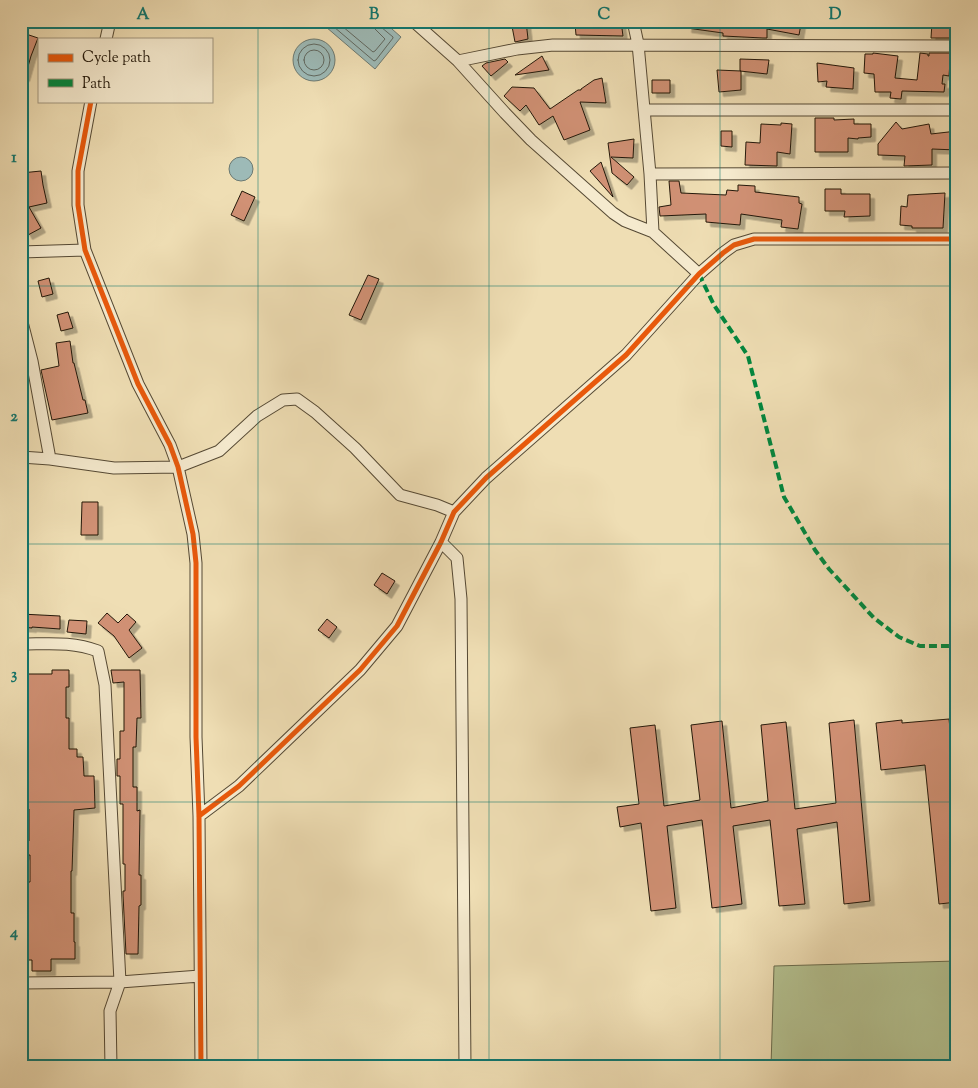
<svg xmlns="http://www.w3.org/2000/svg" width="978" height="1088" font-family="'Sorts Mill Goudy',serif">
  <defs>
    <filter id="shadow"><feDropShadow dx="4.5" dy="4.5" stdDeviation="0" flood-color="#0004"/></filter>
  </defs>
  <rect width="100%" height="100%" fill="#efdeb4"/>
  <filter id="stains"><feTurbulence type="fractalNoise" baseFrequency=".004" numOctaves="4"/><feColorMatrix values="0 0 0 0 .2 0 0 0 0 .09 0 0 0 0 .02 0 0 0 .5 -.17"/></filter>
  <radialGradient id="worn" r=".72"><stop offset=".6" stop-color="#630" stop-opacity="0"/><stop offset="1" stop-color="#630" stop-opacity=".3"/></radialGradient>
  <path fill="#b4c291" stroke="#6b6c4d" d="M957,961V1067H771L774,966Z"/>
  <path fill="#9dbab7" stroke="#6c7971" d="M319,21H383L401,37L375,69Z
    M293 60a21 21 0 1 1 42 0a21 21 0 1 1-42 0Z
    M229 169a12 12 0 1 1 24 0a12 12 0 1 1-24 0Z"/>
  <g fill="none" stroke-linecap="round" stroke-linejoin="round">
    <path stroke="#606860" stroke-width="1" d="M327,21L374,61L376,60L393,38V37L381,27L380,21
      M336,21L373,52L375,51L385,39L375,29L374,21
      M298 60a16 16 0 1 1 32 0a16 16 0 1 1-32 0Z
      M304 60a10 10 0 1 1 20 0a10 10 0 1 1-20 0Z"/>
  </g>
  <path fill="#d19175" stroke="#221709" filter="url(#shadow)" d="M511,21H526L528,39L515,42Z
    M621,21L623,36L576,35L575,24L586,22Z
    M688,21H733V22L786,21L801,24L799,35L767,29V38H763L723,36V33L687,28Z
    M932,23L956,24V36H954V38H931Z
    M26,34L38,38L31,56L25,77H21V47Z
    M873,53L898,56L895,78L917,80L920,53L928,54V56H929V53H952L951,62H950L949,76L943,75L942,84H945L944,92L902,91L901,99L890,98L891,92H875L874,74L864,73L865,54H873Z
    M542,56L549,70L515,75Z
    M505,59L508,62L491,76L482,66L486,63Z
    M740,59L769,60L767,74L740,71Z
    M817,63L854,68L853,89L826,87L827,81L818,82Z
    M717,70L741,71V90L719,92Z
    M602,78L606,103L580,102L590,130L564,140L553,116L539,125L526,105L520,111L504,96L512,87L534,88L550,109L578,90H581V89L594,80Z
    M652,80H670V93H652Z
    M815,118H834V120L854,119V124H871V137L858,138V139L848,138V152H815Z
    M896,122L902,129L929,124L931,134L957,131V150L932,149V165L904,166L905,156L878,155V144Z
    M781,123L792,124L790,154L777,152V166L745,165L746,142L760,143L761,124L781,125Z
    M721,131H732V147L721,146Z
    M634,139L633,158L611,157L634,177L627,185L612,173L608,143Z
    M601,162L613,197L590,171Z
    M41,171L43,185L47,203L29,207L41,228L28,235L21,223V173Z
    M669,181H679L681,193L726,195L727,190L738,191V185L755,186V192L799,197V203L802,204L798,229L781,227L782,220L741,214L740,225L706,222V214L660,216L659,207L671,205Z
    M825,189H841V194H870V216L844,217L845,211H825Z
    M242,191L255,197L244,221L231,215Z
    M945,193L943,228H912V226L900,225L901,206L907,207L908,195Z
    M368,275L379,279L361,320L349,315Z
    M49,278L53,294L42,297L38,281Z
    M68,312L73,328L61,331L57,315Z
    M70,341L73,363H74L83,400H85L88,413L52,420L41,370L59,366L56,343Z
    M82,502H98V535H81Z
    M382,573L395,581L387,594L374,585Z
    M107,613L118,623L127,614L136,622L129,630L142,648L129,658L114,636L98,623Z
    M21,614L60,616V629L32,627V628L21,627Z
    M327,619L337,627L329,638L318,630Z
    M69,620L87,621L86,634L67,632Z
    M52,670H69V687H66V718H69V749H77V757H83L84,776H94L95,808L74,810L72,871H71V913H74V942H75V959H51V971H32V960H28L27,931L28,882H30V855H25L24,841H29V809H27V779H24L25,748H23L24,674H52Z
    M111,670H140L141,718H137L136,747H133V787H137V811L140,810L139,875H141V905L139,906L138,954H126L123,895V891H125V864H123V804H120V776H117V759H120V731H124V682L113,683Z
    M949,719L957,796V902L939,904L925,765L881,770L876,723L902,720V723Z
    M854,720L870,901L844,904L837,822L797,829L805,904L779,906L770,820L733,826L742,904L712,908L702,820L667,826L676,908L651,911L641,823L620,827L617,807L639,804L630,728L655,725L664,806L700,800L691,725L722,721L731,808L768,801L761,725L786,722L795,809L836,803L829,723Z"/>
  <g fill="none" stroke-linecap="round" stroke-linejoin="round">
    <defs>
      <path id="minor" d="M413,21L458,61L505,113L531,140L613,213L625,221L653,232
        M633,21L638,44L650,174L653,232L699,274
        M106,39L110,21
        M458,61L517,49L553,45L957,46
        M91,101L78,171V205L85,250L138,384L170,445L178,467L193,534L196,563V737L199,816L201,1067
        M644,110H957
        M650,174L957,173
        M21,252L85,250
        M21,318L32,361L50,459
        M21,457L50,459L114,468L178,467L219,451L257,416L283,400L297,399L315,412L355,448L400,495L437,505L454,512
        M441,542L457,558L461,599L465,1067
        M21,644C48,644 72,641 98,651L105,685L120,982L110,1011L111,1067
        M199,816L239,786L360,670L397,626L441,542L454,512L486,478L626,355L699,274L723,253L734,245L754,239H957
        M21,983L120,982L200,976"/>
    </defs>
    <use href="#minor" stroke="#554934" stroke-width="13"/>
    <use href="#minor" stroke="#f5eace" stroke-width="11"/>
    <path stroke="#00873e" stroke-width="4" stroke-dasharray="8 4" stroke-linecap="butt" d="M699,274L714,305L748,356L784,497L815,550L829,569L874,618L899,637L920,646H957"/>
    <defs>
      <path id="cycleway" d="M91,101L78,171V205L85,250L138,384L170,445L178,467L193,534L196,563V737L199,816L201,1067
        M199,816L239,786L360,670L397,626L441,542L454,512L486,478L626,355L699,274L723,253L734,245L754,239H957"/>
    </defs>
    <use href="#cycleway" stroke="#f5eace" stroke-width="8"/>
    <use href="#cycleway" stroke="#e8590c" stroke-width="5"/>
  </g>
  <path fill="none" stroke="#0f766e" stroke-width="1" stroke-opacity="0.55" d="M258,21V1067M489,21V1067M720,21V1067M21,286H957M21,544H957M21,802H957"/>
  <rect width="978" height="1088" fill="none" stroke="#efdeb4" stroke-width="55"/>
  <rect x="38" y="38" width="175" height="65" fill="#f5eace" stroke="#a1967f"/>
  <rect x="48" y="54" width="25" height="8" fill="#e8590c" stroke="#a1967f"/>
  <text x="82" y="62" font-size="15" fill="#221709">Cycle path</text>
  <rect x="48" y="79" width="25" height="8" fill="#00873e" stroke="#a1967f"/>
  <text x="82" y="88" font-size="15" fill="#221709">Path</text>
  <rect x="28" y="28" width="922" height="1032" fill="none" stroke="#0f766e" stroke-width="2"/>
  <g font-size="16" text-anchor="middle" font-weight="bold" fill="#0f766e">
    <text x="143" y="19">A</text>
    <text x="374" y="19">B</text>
    <text x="604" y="19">C</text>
    <text x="835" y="19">D</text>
    <text x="14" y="162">1</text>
    <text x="14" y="421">2</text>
    <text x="14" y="679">3</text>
    <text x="14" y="937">4</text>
  </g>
  <rect width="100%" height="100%" filter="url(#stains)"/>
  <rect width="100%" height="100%" fill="url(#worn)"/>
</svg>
